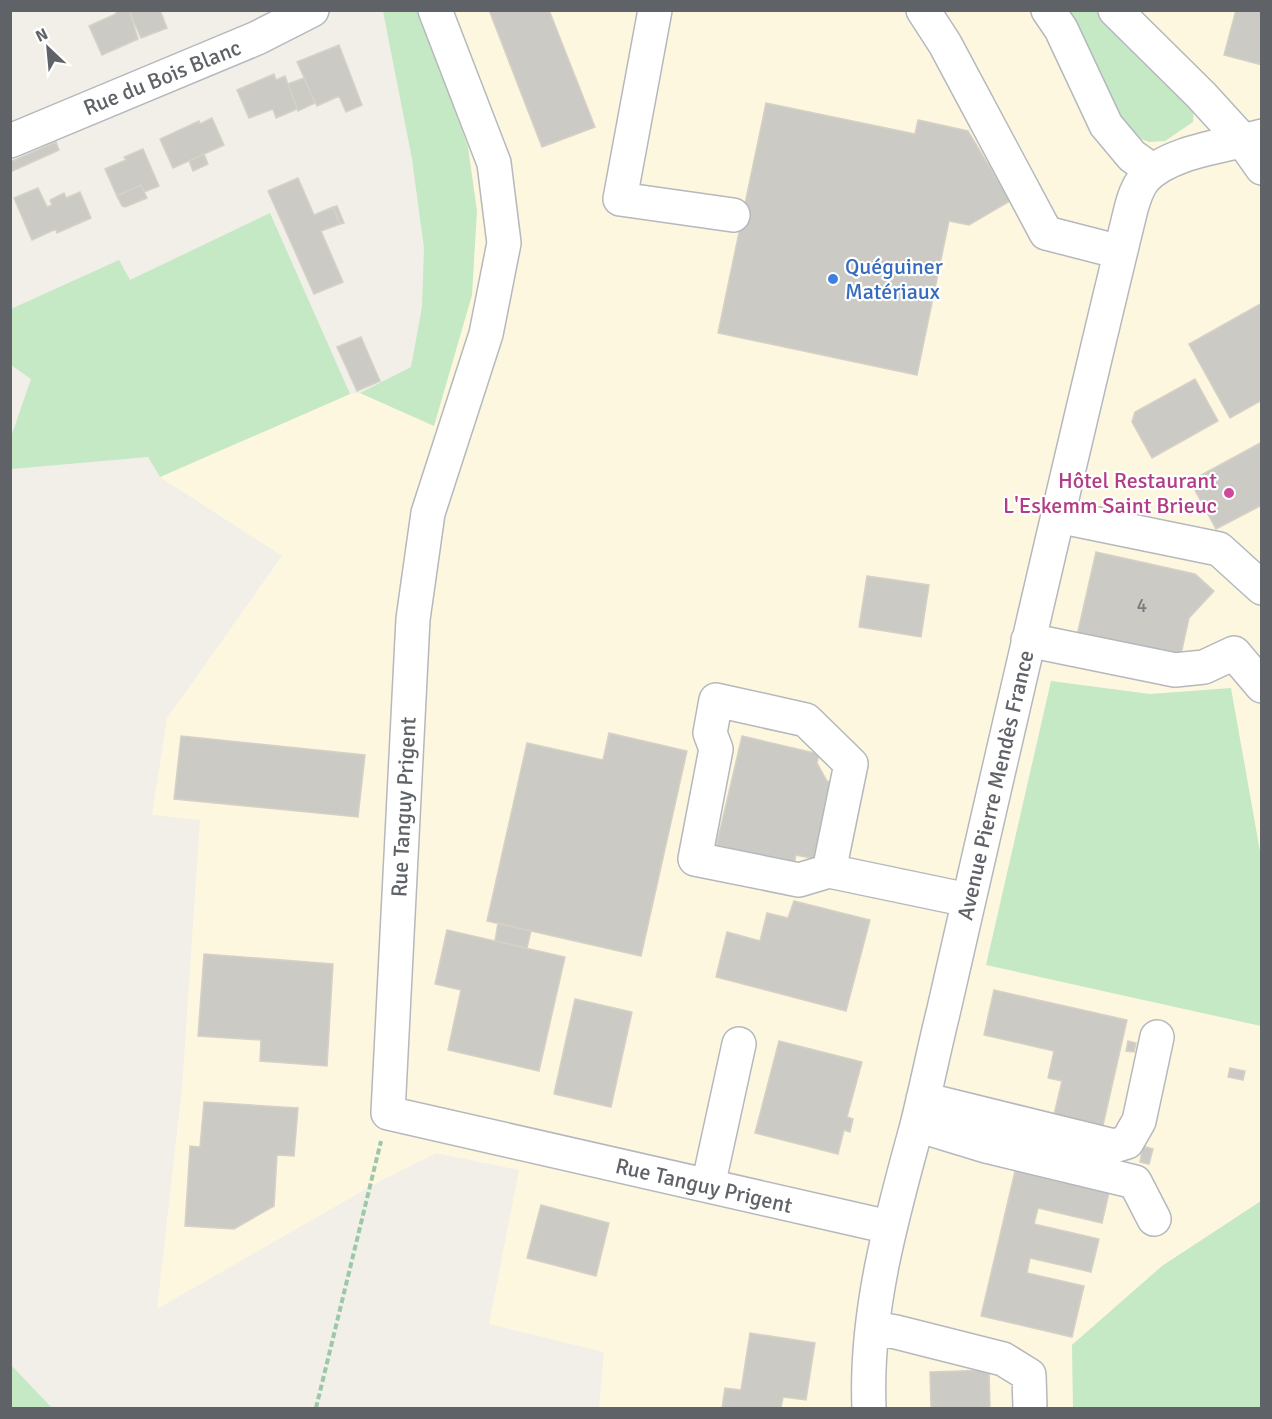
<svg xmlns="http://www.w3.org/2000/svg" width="1272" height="1419" font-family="Signika,sans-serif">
  <rect width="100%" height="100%" fill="#f1efe8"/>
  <path fill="#fef7e0" d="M419,11H1261V1201L1162,1266L1072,1345L1073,1408H599L604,1352L489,1324L519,1170L436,1153L380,1181L157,1309L182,1088L200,820L152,815L167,718L282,556L160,477L350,394L360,393L434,426Z"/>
  <path fill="#c5e8c5" d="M383,11H419L468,147L477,211L472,295L434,426L360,393L411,367L422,307L424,248L412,159Z
    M1064,11H1104L1194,106L1193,122L1165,141L1149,142L1131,135L1116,118Z
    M270,213L350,394L160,477L148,457L11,469V437L31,379L11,365V309L119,260L130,280Z
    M1051,681L1150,694L1231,688L1261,857V1026L986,965Z
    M1261,1201V1408H1073L1072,1345L1162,1266Z
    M10,1365H11L52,1408H11Z"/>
  <path fill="#cccac5" stroke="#d6d1c6" stroke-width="1.5" d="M129,10H160L167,28L141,38Z
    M129,10L138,39L102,55L89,26L116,14V10Z
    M489,10H549L595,127L542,147Z
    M1236,10H1262V65L1224,55Z
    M339,45L362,105L346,112L339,96L317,106L297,62Z
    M274,74L276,80L285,76L297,109L276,118L273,109L249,118L237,90Z
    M304,78L315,103L298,111L288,84Z
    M766,103L915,134L918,120L968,131L1010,201L969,225L949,221L917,375L718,333Z
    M212,118L224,145L173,168L160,139L199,121L200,124Z
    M56,142L59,150L10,172V162Z
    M143,149L159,186L144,192L141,185L117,196L105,169L126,160L124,157Z
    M204,154L208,164L193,171L189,161Z
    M298,178L314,215L333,207L340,224L321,231L343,282L314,294L268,191Z
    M141,185L147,198L125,207L122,206L117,196Z
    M38,188L47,207L52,205L50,200L64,193L66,198L80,192L91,218L57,233L56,229L32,240L14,198Z
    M337,206L344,223L340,224L333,207Z
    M1262,303V400L1230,418L1189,344Z
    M361,337L380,381L357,391L337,347Z
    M1195,379L1218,421L1152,458L1132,422L1135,412Z
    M1262,442V505L1216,529L1190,481Z
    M1096,552L1195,574L1214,591L1189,618L1179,663L1076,640Z
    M867,576L929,585L921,637L859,627Z
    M609,733L687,751L641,956L487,921L527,743L603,760Z
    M181,736L365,755L358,817L174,799Z
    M742,736L819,754L817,763L827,781L832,782L815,859L796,855L792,874L714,856Z
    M794,901L870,920L846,1011L716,977L727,932L760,941L767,913L788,918Z
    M498,923L531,931L527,948L495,941Z
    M447,930L565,957L539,1071L448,1050L461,990L435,984Z
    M204,954L333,964L327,1066L260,1061L261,1040L198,1036Z
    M994,990L1127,1020L1101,1134L1052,1123L1062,1081L1048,1078L1054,1051L984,1035Z
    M575,999L632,1012L611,1107L554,1094Z
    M779,1041L862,1062L847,1117L853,1119L850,1132L844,1130L838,1154L755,1133Z
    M1128,1041L1136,1043L1134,1052L1126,1051Z
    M1230,1068L1245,1071L1243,1080L1228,1077Z
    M204,1102L298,1108L294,1156L277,1155L274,1206L234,1229L185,1226L190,1146L200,1147Z
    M1143,1146L1153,1149L1149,1164L1140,1162Z
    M1016,1167L1110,1188L1102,1223L1038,1208L1034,1224L1099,1239L1091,1272L1030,1258L1027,1273L1084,1286L1072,1337L981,1316Z
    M541,1205L609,1223L596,1276L527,1258Z
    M750,1333L815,1343L806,1400L783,1397L781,1408H722L725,1388L741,1390Z
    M989,1370L990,1408H931L930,1372Z"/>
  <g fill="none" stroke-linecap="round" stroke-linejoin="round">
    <defs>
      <path id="minor" d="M435,10L494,163L504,243L486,334L428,513L413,619L388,1113L889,1227
        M655,10L620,199L733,215
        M923,10L945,44L1046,233L1120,252
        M1048,10L1061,29L1106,125L1132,156L1153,171
        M1115,10L1201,95L1243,141L1262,168
        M10,141L257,38L312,10
        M1058,516L1219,549L1262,588
        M1028,640L1175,670L1204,667L1234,653L1262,686
        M829,871L851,764L806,720L716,700L710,733L716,749L695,859L799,880L829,871L968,900
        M923,1099L1114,1146L1127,1142L1139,1121L1157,1037
        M917,1125L986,1146L1135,1182L1154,1219
        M708,1186L739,1044
        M873,1328L896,1332L1003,1359L1029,1375L1030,1408
        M869,1408C865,1313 891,1220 916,1129C926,1090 934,1049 944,1009C1005,742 1066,475 1131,209C1134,198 1137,188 1144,179C1169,151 1227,146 1262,136"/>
    </defs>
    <use href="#minor" stroke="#b5b8bc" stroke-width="36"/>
    <path stroke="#9cc7a9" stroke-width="4" stroke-dasharray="6 3" stroke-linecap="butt" d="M316,1408L381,1141"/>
    <use href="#minor" stroke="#fff" stroke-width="33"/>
  </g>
  <circle fill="#3f7fe0" stroke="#fff" stroke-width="2" cx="833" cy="279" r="6"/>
  <circle fill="#d1479c" stroke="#fff" stroke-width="2" cx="1229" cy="493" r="6"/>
  <g text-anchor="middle" stroke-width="4.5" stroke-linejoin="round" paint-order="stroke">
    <g font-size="20" fill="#7a7d7f">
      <text x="1142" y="612">4</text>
    </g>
    <g font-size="22" fill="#5f6368" stroke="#fff">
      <text transform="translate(162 77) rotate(-22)" y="8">Rue du Bois Blanc</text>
      <text transform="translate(995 785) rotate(-77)" y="8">Avenue Pierre Mendès France</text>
      <text transform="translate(403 807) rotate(-87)" y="8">Rue Tanguy Prigent</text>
      <text transform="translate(704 1185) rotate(13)" y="8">Rue Tanguy Prigent</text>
    </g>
    <g font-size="22" fill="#366cbe" stroke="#fff" text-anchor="start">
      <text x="845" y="274">Quéguiner<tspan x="845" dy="25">Matériaux</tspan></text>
    </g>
    <g font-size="22" fill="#b23c85" stroke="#fff" text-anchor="end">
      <text x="1217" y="488">Hôtel Restaurant<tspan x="1217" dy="25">L'Eskemm Saint Brieuc</tspan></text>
    </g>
  </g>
  <rect width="1272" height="1419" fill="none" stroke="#5f6368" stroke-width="24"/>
  <g transform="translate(48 48) rotate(334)" stroke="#ffffff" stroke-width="4.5" paint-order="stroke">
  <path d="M0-4.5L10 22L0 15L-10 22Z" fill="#5f6368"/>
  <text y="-9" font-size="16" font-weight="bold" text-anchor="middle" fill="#5f6368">N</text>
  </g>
</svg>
